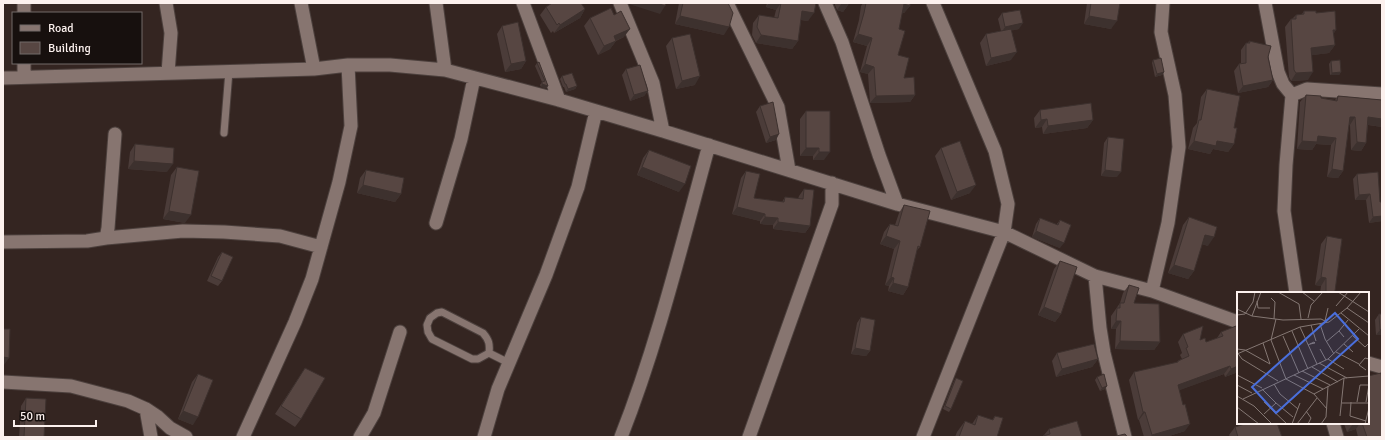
<svg xmlns="http://www.w3.org/2000/svg" width="1385" height="440" font-family="Signika,sans-serif">
  <rect width="100%" height="100%" fill="#342521"/>
  <g fill="none" stroke-linecap="round" stroke-linejoin="round">
    <defs>
      <path id="lane" d="M224,133L229,71
        M489,353C490,344 489,340 483,333L442,312L437,313L430,318L427,325L428,332L432,339L472,359H478L489,353L509,363"/>
      <path id="street" d="M24,3V13
        M166,3L171,33L168,73
        M301,3L314,69
        M436,3L445,70
        M523,3L559,100
        M620,3L653,83L663,131
        M727,3L778,107L789,170
        M825,3L842,42L879,155L897,204
        M1265,3L1278,72L1283,84L1292,95
        M24,63V77
        M3,78L314,69L348,65H390L445,70L559,100L663,131L897,204L1004,232L1095,276L1152,291L1238,322
        M436,223L461,139L474,78
        M106,238L183,231L224,232L280,236L321,247
        M3,242L87,241L106,238L108,228L115,134
        M1095,276L1100,328L1104,353L1125,437
        M1152,291L1168,223L1179,147L1175,95L1161,32L1163,3
        M1296,293L1284,211L1286,165L1292,95L1307,89L1382,94
        M1368,363L1382,367
        M3,382L71,386L128,401L146,409L158,417L170,428L186,437
        M146,409L151,437
        M1333,423L1337,437
        M243,437L295,322L312,279L339,182L351,126L348,65
        M360,437L374,413L400,332
        M484,437L498,389L546,275L578,187L596,111
        M621,437C658,343 682,243 709,145
        M749,437L832,204V183
        M923,437L1004,232L1008,204L995,151L933,3"/>
    </defs>
    <use href="#lane" stroke="#4c403d" stroke-width="9"/>
    <use href="#street" stroke="#4c403d" stroke-width="15"/>
    <use href="#lane" stroke="#877570" stroke-width="7"/>
    <use href="#street" stroke="#877570" stroke-width="13"/>
  </g>
  <path fill="#4b3c39" d="M679,3H728L724,35L675,24Z
    M767,3H816L808,21L801,20L798,41L792,49L756,43L752,35L753,23L759,15L774,18L776,10L766,7Z
    M835,3H848V5L843,12L837,10L835,5Z
    M863,3H910V6L904,13L902,12L899,29L898,55L904,78L915,95L910,102L870,103L868,74L860,72L867,46L853,42L859,20L861,6Z
    M1087,3H1120L1111,29L1084,24Z
    M546,7L585,9L580,18L554,33L553,31L551,33L540,15Z
    M1304,11L1316,13L1336,30L1333,34L1335,45L1329,53L1312,55L1308,80L1291,81L1289,77L1285,27L1291,19H1292L1296,15L1302,14Z
    M1002,13L1019,29L1012,30L1011,60L986,66L980,43L986,34L1001,31L998,19Z
    M590,18L624,37L616,41L610,49L598,55L584,26Z
    M502,26L526,61L521,69L505,72L497,34Z
    M672,38L695,85L676,89L666,46Z
    M1249,41L1268,57L1273,80L1268,87L1238,93L1234,71L1239,64L1241,63V50L1246,43H1248Z
    M1153,60L1164,72L1162,75L1155,77L1152,63Z
    M1331,61L1341,72L1339,75H1330L1329,64Z
    M537,63L548,86L546,88L541,87L540,85L542,82L535,66Z
    M626,69L648,91L644,96L630,101L622,75Z
    M562,76L577,86L575,89L566,92L564,87H563L560,79Z
    M1207,89L1234,128V144L1228,152L1213,149L1210,154L1188,149L1193,128L1197,123L1201,97Z
    M1306,95L1321,98L1335,100L1338,96L1382,100V127L1368,125L1366,143L1361,151L1351,150L1350,125H1349L1343,171L1338,178L1327,177L1331,145L1316,144L1312,150L1297,149L1300,102Z
    M760,106L776,140L766,143L756,112Z
    M1040,110L1093,120L1087,128L1043,134L1042,127L1035,128L1034,118Z
    M806,111L824,160H813V156H800V119Z
    M1108,137L1117,177L1101,176L1104,143Z
    M135,144L167,172L128,169L130,152Z
    M941,148L970,193L951,200L935,156Z
    M649,150L679,192L637,175L643,158Z
    M177,167L185,223L163,219L171,175Z
    M366,170L401,194L395,202L357,193L360,178Z
    M746,171L754,198L782,202L785,197L798,199L799,196L804,189L810,226L805,233L773,229V225L760,224V221L732,214L741,178Z
    M1357,174L1380,202H1382V221L1369,223L1366,200H1355L1353,179Z
    M904,205L920,247L917,250L908,287L903,295L888,291L889,286L885,285L894,249L880,244L884,232L890,224L895,225L899,213Z
    M1189,217L1208,246L1202,244L1194,271L1188,279L1168,273L1183,225Z
    M1040,218L1056,225L1060,220V248L1032,237L1036,224Z
    M1327,236L1335,291L1350,293H1320L1321,286L1315,285L1321,244Z
    M222,252V281L218,286L207,281L218,257Z
    M1060,261L1061,314L1055,322L1038,315L1054,269Z
    M1129,285L1134,303L1160,342L1154,350L1115,349L1116,329H1111V316L1120,303L1123,293Z
    M1379,314L1382,335H1376L1375,320Z
    M861,317L870,351L866,356L851,354L857,323Z
    M1238,330V372L1225,377L1224,374L1179,390L1185,431L1166,437H1144L1139,420H1138L1129,380L1134,372L1176,363L1178,361L1182,359L1180,355L1182,353L1178,342L1183,334L1200,340L1206,342L1217,338L1221,332Z
    M1057,353L1098,359L1092,367L1056,377L1052,361Z
    M305,368L301,419L295,427L275,414Z
    M198,374L193,425L178,419L192,382Z
    M1097,377L1107,386L1105,389L1100,391L1095,380Z
    M956,378L951,409L949,412L943,409L954,381Z
    M26,398L44,437H19L21,406Z
    M978,415L992,420L995,416L997,437H955L957,432L965,421L972,424Z
    M1345,423H1368L1382,437H1358L1356,429L1347,432L1344,424Z
    M1235,427L1282,437H1230L1229,435Z
    M1049,429L1082,437H1042L1044,435Z"/>
  <path fill="#3d312e" d="M630,3H657L665,6L660,14L629,4Z
    M769,3H781L776,10L766,7Z
    M842,3L848,5L843,12L837,10Z
    M904,4L910,6L904,13L899,11Z
    M585,9L580,18L554,33L560,25Z
    M802,11L814,13L808,21L796,19Z
    M680,16L729,27L724,35L675,24Z
    M1089,16L1117,21L1111,29L1084,24Z
    M1023,23L1019,29L1001,33L1005,27Z
    M630,29L624,37L608,44L614,36Z
    M1333,30H1336L1331,38Z
    M858,34L872,38L867,46L853,42Z
    M761,35L798,41L792,49L756,43Z
    M616,41L610,49L598,55L604,46Z
    M1335,45L1329,53L1306,56L1311,48Z
    M1017,52L1011,60L986,66L991,58Z
    M526,61L521,69L505,72L511,64Z
    M865,64L874,67L868,74L860,72Z
    M1164,72L1162,75L1155,77L1157,74Z
    M1313,72L1308,80L1291,81L1296,73Z
    M1341,72L1339,75H1330L1332,73Z
    M700,76L695,85L676,89L682,81Z
    M1273,80L1268,87L1238,93L1243,86Z
    M542,84L548,86L546,88L541,87Z
    M577,86L575,89L566,92L568,89Z
    M648,91L644,96L630,101L634,95Z
    M915,95L910,102L870,103L876,96Z
    M1350,117H1355L1350,125H1345Z
    M1368,117L1382,119V127L1363,124Z
    M1047,119L1042,127L1035,128L1041,120Z
    M1093,120L1087,128L1043,134L1048,126Z
    M779,134L776,140L766,143L770,137Z
    M1318,136L1336,138L1331,145L1316,144L1312,150L1297,149L1302,141Z
    M1194,141H1217L1234,144L1228,152L1213,149L1210,154L1188,149Z
    M1357,142L1366,143L1361,151L1351,150Z
    M806,148H819L813,156H800Z
    M819,152H830L824,160H813Z
    M134,161L173,164L167,172L128,169Z
    M642,167L685,184L679,192L637,175Z
    M1332,169L1343,171L1338,178L1327,177Z
    M1105,170L1121,172L1117,177L1101,176Z
    M363,185L401,194L395,202L357,193Z
    M976,185L970,193L951,200L957,192Z
    M1370,194L1366,200H1355L1359,195Z
    M737,207L765,214L760,221L732,214Z
    M169,211L191,215L185,223L163,219Z
    M1382,216V221L1369,223L1373,217Z
    M765,217L778,218L773,225L760,224Z
    M778,222L810,226L805,233L773,229Z
    M1036,231L1064,243L1060,248L1032,237Z
    M1205,235L1214,237L1208,246L1199,243Z
    M886,236L900,241L894,249L880,244Z
    M1174,265L1194,271L1188,279L1168,273Z
    M891,277L894,278L889,286L885,285Z
    M1321,277L1326,278L1321,286L1315,285Z
    M893,283L908,287L903,295L888,291Z
    M1044,307L1061,314L1055,322L1038,315Z
    M1116,321H1121L1116,329H1111Z
    M1382,329V335H1376L1380,330Z
    M1120,341L1160,342L1154,350L1115,349Z
    M855,348L870,351L866,356L851,354Z
    M3,357L9,358L4,365H3Z
    M1098,359L1092,367L1056,377L1062,369Z
    M1230,366L1224,374L1172,393L1178,385Z
    M1238,366V372L1225,377L1231,369Z
    M1107,386L1105,389L1100,391L1102,388Z
    M183,411L198,417L193,425L178,419Z
    M1143,412H1145L1139,420H1138Z
    M1357,423H1360L1356,429L1347,432L1353,424Z
    M1190,424L1185,431L1166,437H1150L1152,435Z"/>
  <path fill="#574642" stroke="#3d312e" d="M552,3H581L585,9L560,25L559,23L557,25L546,7Z
    M657,3H666L665,6Z
    M683,3H728L733,13L729,27L680,16Z
    M781,3H816L814,13L802,11L798,41L761,35L757,27L759,15L778,18Z
    M842,3H848V5Z
    M866,3H910V6L904,4L899,29L905,31L898,55L909,58L904,78L914,77L915,95L876,96L874,67L865,64L872,38L858,34L864,13Z
    M1091,3H1120L1117,21L1089,16Z
    M611,8L614,15L621,11L630,29L614,36L616,41L604,46L590,18Z
    M1020,10L1023,23L1005,27L1002,13Z
    M1304,11H1316V13L1335,11L1336,30H1333L1335,45L1311,48L1313,72L1296,73L1294,70L1291,19H1296V15L1304,14Z
    M518,22L526,61L511,64L502,26Z
    M1011,29L1017,52L991,58L986,34Z
    M690,34L700,76L682,81L672,38Z
    M1249,41L1271,46L1268,57L1273,80L1243,86L1239,64L1246,63V43H1250Z
    M1161,58L1164,72L1157,74L1153,60Z
    M1340,60L1341,72L1332,73L1331,61Z
    M539,62L548,86L542,84V82L545,81L537,63Z
    M640,65L648,91L634,95L626,69Z
    M572,73L577,86L568,89L566,84H565L562,76Z
    M1207,89L1240,96L1234,128H1237L1234,144L1217,141L1216,146L1194,141L1199,120H1201Z
    M1306,95L1321,96V98L1337,101L1338,96L1382,100V119L1368,117L1366,143L1357,142L1355,117H1350L1343,171L1332,169L1336,138L1318,136L1317,142L1302,141Z
    M773,102L779,134L770,137L760,106Z
    M1091,103L1093,120L1048,126L1047,119L1041,120L1040,110Z
    M806,111H830V152H819V148H806Z
    M1108,137L1124,139L1121,172L1105,170Z
    M960,141L976,185L957,192L941,148Z
    M135,144L174,148L173,164L134,161Z
    M649,150L691,166L685,184L642,167Z
    M177,167L199,171L191,215L169,211Z
    M366,170L404,178L401,194L363,185Z
    M746,171L760,174L754,198L784,202L785,197L803,199L804,189L814,190L810,226L778,222V218L765,217V214L737,207Z
    M1378,172L1380,202H1382V216L1373,217L1370,194L1359,195L1357,174Z
    M904,205L930,211L920,247L918,246L908,287L893,283L894,278L891,277L900,241L886,236L890,224L898,226Z
    M1189,217L1217,227L1214,237L1205,235L1194,271L1174,265Z
    M1040,218L1058,225L1060,220L1071,225L1064,243L1036,231Z
    M1327,236L1342,239L1335,291H1350V293H1326V278L1321,277Z
    M222,252L233,257L222,281L211,276Z
    M1060,261L1077,267L1061,314L1044,307Z
    M1129,285L1139,288L1134,303L1159,304L1160,342L1120,341L1121,321H1116L1117,308H1120V303H1124Z
    M1379,314H1382V329L1380,330Z
    M861,317L875,320L870,351L855,348Z
    M1203,326L1200,340L1205,338L1206,342L1223,336L1221,332L1236,326L1238,330V366L1231,369L1230,366L1178,385L1183,405L1185,404L1190,424L1152,435L1145,412H1143L1134,372L1178,362V361L1189,356L1186,348L1188,347L1183,334Z
    M3,329H10L9,358L3,357Z
    M1094,344L1098,359L1062,369L1057,353Z
    M305,368L325,378L301,419L281,406Z
    M1381,373L1382,379V437H1367L1362,423H1368V376Z
    M198,374L213,380L198,417L183,411Z
    M1104,374L1107,386L1102,388L1097,377Z
    M956,378L963,381L951,409L945,406Z
    M26,398L46,399L44,437H24Z
    M978,415L993,420L995,416L1003,418L997,437H959L965,421L975,425Z
    M1077,421L1082,437H1043V436L1050,434L1049,429Z
    M1248,423H1277L1282,437H1238L1235,427Z
    M1125,434L1126,435L1127,437H1112Z"/>
  <g transform="translate(1237 292)">
    <rect width="132" height="132" fill="#342521"/>
    <path fill="none" stroke="#847773" stroke-width="1" d="M41,0L62,12L64,27M65,0L77,9M101,0L132,20M34,6L38,10L37,27M20,9L21,16H33M99,14L111,0M110,16L132,31M0,17L15,24L46,28L84,27L90,30M104,21L132,44M0,23L8,22L16,10L18,0M15,24L24,0M71,26L74,13L86,0M39,27L34,48L49,87L77,102L90,117M88,29L91,16M83,32L88,47L97,62M74,33L79,49M63,35L80,72M55,39L71,77M46,44L62,81M116,44L128,55L132,51M107,45L102,39L111,28M89,50L102,39M107,52L116,60M71,53L77,50L78,51L73,52M0,57L8,58L33,72L26,51M83,57L89,68M0,60L5,67L41,89M99,60L122,72M0,62L63,35L92,30L110,16L124,0M91,67L107,77M82,71L110,86M75,75L101,90M129,78L122,73L128,66L132,67M65,79L93,93M0,83L25,96M57,83L86,97M37,92L43,102L61,117M0,93L15,101M25,97L39,111L27,122M77,102L107,86L132,84M0,104L17,114L35,132M6,107L91,67L122,37M27,110L50,132M114,110L113,124L129,129M120,110L123,93H132M129,110L132,93M39,111L56,125M105,111H132M0,115L22,132M69,119L74,126L71,132M103,124L107,86M55,132L63,111M60,132L80,106M84,132L89,125L91,94M128,132L132,116"/>
    <path fill="#4a6fdc" fill-opacity="0.15" stroke="#4a6fdc" stroke-width="2" d="M98,21L121,47L39,121L15,95Z"/>
    <rect width="132" height="132" fill="none" stroke="#fcf1ee" stroke-width="2"/>
  </g>
  <rect width="1385" height="440" fill="none" stroke="#fcf1ee" stroke-width="8"/>
  <rect x="12" y="12" width="130" height="52" fill="#17100e" stroke="#736a68"/>
  <rect x="20" y="25" width="20" height="6" fill="#877570" stroke="#736a68"/>
  <text x="48" y="32" font-size="12" fill="#fcf1ee">Road</text>
  <rect x="20" y="42" width="20" height="12" fill="#574642" stroke="#736a68"/>
  <text x="48" y="52" font-size="12" fill="#fcf1ee">Building</text>
  <path d="M14 420v6h82v-6" fill="none" stroke="#fcf1ee" stroke-width="2"/>
  <text x="20" y="420" font-size="12" fill="#fcf1ee" stroke="#17100e" stroke-width="3" paint-order="stroke">50 m</text>
</svg>
